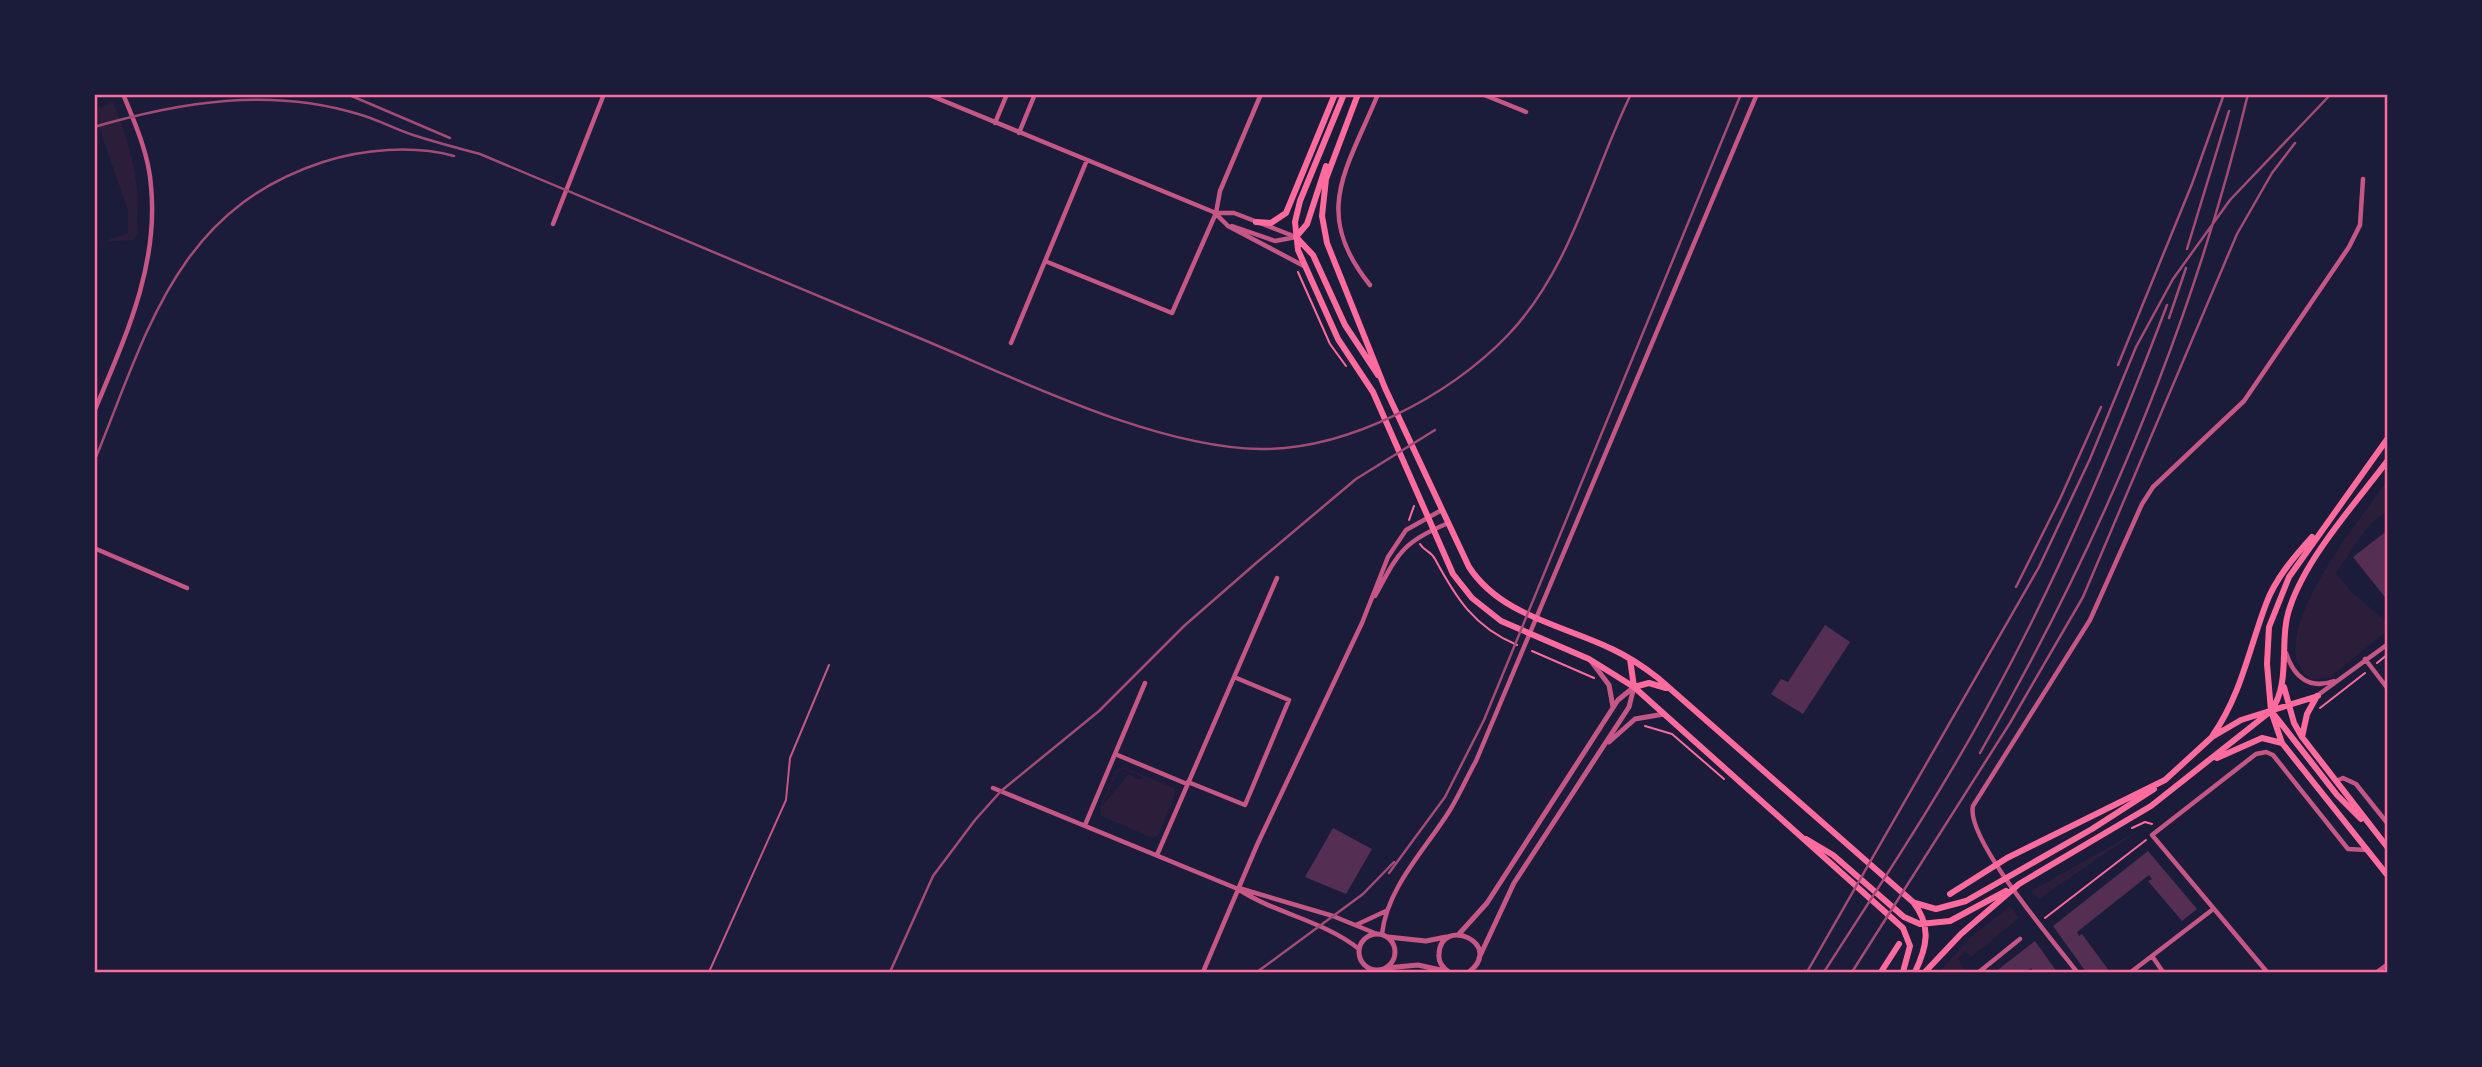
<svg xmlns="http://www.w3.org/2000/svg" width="2482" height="1067" font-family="'Fira Sans',sans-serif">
  <rect width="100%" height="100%" fill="#1b1b3a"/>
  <path fill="#2a1e3b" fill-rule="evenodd" d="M113,102C124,130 134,158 137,189C139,203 136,218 138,233L133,240L102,242L128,233V211L95,116V109Z
    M2387,481V511L2369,525L2336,573L2352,592L2387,623V631L2329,678L2311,679C2256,644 2363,516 2387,481Z
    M1123,767L1174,788L1175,794L1159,834L1153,838L1101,816L1100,807L1116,771ZM1124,769L1145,778L1138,779L1129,774L1102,806L1117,772Z
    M2141,829L2039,899L2031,891Z
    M2010,906L2019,918L1971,957L1966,952L1958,958L1964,969L1960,972H1939L1971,937Z"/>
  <path fill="#542f53" d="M2388,530V601L2353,557Z
    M1825,625L1850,642L1803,714L1771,694L1781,679L1788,682Z
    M1333,828L1372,849L1346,894L1305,877Z
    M2148,851L2197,909L2182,921L2148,881L2152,879L2149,875L2077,932L2079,936L2082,934L2110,972H2086L2053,926Z
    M2035,941L2057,972H2034L2031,968L2026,972H1995Z"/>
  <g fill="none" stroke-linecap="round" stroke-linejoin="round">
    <path stroke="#ff6b9d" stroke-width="2" d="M1298,272L1330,344L1346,366
      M1409,520L1414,506
      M1420,544C1424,551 1431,551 1435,559C1456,598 1474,627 1517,645
      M1532,651L1594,678
      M2377,663L2388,654
      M2320,708L2365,673
      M1645,726L1672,734L1724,779
      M2132,828L2145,822L2152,824
      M2045,918L2146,840"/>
    <path stroke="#c65784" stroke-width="2" d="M709,972L786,800L790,758L829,665"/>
    <path stroke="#c65784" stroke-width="4.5" d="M927,94L1216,213H1234L1296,237
      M1482,94L1526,112
      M995,123L1007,94
      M1019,133L1035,94
      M1216,214L1228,226L1304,266
      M553,224L604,94
      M1232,226L1275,241L1296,237
      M1045,261L1172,313L1216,213L1220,191L1261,94
      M1370,285C1311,212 1347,170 1378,94
      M1011,343L1087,160
      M94,412C124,340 159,267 151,186C149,155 135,123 123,94
      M94,548L187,588
      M1375,596C1398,554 1401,543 1446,524
      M2286,653C2294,677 2309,690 2334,681
      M2365,659L2388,689
      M2318,695L2388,644
      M1115,754L1187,784
      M2336,781L2343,778L2356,784L2388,824
      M1188,782L1245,805L1289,700L1234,677
      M993,788L1238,889C1276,914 1322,920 1359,949
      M1085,825L1145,683
      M1157,855L1277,578
      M1242,889L1333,916L1377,934
      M1356,925L1386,911
      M1382,934C1387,887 1426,849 1450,810C1460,794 1467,777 1476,761L1757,94
      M2152,956L2163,972
      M1203,972L1257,845L1362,623L1388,557L1406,530L1440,511
      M1979,972L2020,939
      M2077,972C2054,942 1965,838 1973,806L2090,620L2142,504L2153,487L2244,401L2349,247L2360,225L2363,179
      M2131,972L2212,910
      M2267,972L2152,835L2256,754L2266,752L2273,755L2348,849L2367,850
      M2377,972L2388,964"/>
    <path stroke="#c65784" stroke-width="5" d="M1591,661L1609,685L1613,707
      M1609,742L1635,719L1664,714
      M1459,934L1487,903L1618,700L1634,687
      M1359 952a18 18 0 1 1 36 0a18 18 0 1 1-36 0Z
      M1388,937L1426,941L1446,937
      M1479,958L1514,883L1629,707L1634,687
      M1386,968L1418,965L1445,971
      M1449,972C1443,968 1438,962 1439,954C1441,915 1505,944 1469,972"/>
    <path stroke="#ff6b9d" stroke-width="6" d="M1344,94L1300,201L1295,222L1298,250L1338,339L1373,392L1453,574L1472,598L1501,621L1589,659L1634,687L1903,928L1910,946L1903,972
      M1358,94L1326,179L1322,216L1327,243L1385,388L1469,567C1501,616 1563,625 1612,649C1629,657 1644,667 1658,678L1913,902C1932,926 1927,947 1915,972
      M1256,222L1271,223L1286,213L1335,94
      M1296,237L1313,255L1345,325L1378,375
      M1296,237L1307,224L1326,166
      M2388,438L2289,577L2269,627L2267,664L2271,711L2282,743L2388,876
      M1630,659L1634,687
      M1634,687L1649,683L1666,688
      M2284,687L2294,723L2302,737L2388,848
      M2272,712L2337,795L2361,819
      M2213,735C2241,695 2249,649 2266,604C2275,579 2294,557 2312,537
      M2302,737L2307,714L2317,696
      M2217,758L2262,738L2282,743
      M1806,839L1833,855L1904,917L1920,924L1950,921L2006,891
      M1950,894L2007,858L2165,780L2212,737L2241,720L2318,696
      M1915,903L1936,909L1966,901L2092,829L2154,789
      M1881,972L1899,944
      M1925,972L1961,934L2019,884L2151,806L2271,711C2292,682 2278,640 2290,607C2307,556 2356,503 2388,460"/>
    <path stroke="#a44b75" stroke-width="2.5" d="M347,94L450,138
      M94,127C180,102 270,87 358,114C377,119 394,129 413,135C435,142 457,148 480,154C627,217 776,278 924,340C1022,381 1154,447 1260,449C1347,450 1448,397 1508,335C1571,269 1592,174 1631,94
      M2187,249L2229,111
      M2169,318L2186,268
      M2118,365L2192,184L2224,94
      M94,462C147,334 175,210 323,162C363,149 413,145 454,156
      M2016,587L2060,499L2101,407
      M1980,753C2098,548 2193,325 2248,94
      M1389,873L1445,797L1484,720L1741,94
      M890,972L933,876L975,820L1001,791L1099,711L1184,626L1255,564L1356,479L1435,430
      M1257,972L1363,894L1394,862
      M1807,972L2039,567L2090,459L2136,347L2173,279L2230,200L2331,94
      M1824,972C1881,883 1940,795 1990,702C2060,574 2116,440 2167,305
      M1852,972L2010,723L2083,597L2237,234L2272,173L2295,143"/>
  </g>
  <rect width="2482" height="1067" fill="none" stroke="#1b1b3a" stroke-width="192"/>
  <rect x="96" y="96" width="2290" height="875" fill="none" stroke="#ff6b9d" stroke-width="2.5"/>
</svg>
